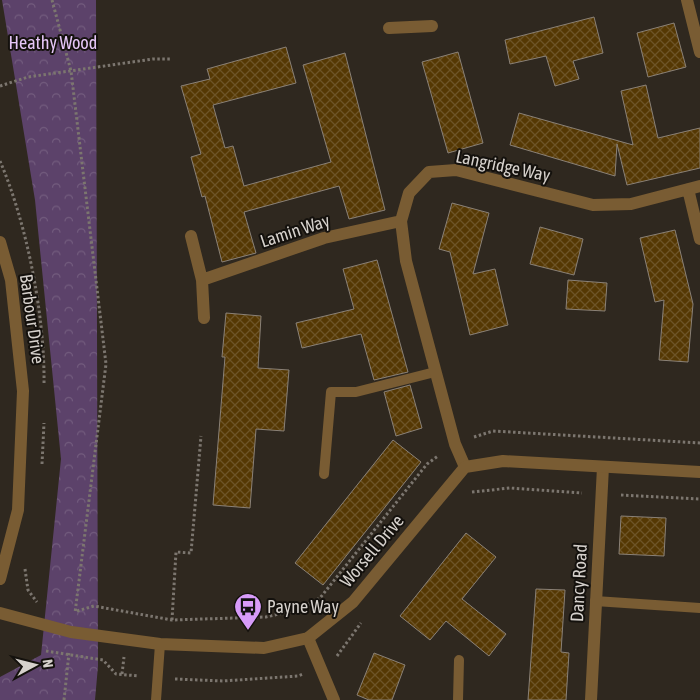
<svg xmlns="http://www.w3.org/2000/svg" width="700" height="700" font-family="'Asap Condensed',sans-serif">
  <defs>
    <pattern id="forest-crowns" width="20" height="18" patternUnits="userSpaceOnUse" patternTransform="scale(1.25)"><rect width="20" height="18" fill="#5c426a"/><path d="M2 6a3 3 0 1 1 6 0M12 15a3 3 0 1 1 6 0" fill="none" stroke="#735c7e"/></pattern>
    <pattern id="building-cross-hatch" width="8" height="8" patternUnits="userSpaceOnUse" patternTransform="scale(1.25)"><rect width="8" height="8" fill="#553803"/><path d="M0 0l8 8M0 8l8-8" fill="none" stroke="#6d5427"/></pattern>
  </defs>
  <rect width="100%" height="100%" fill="#2f281f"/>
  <path fill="url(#forest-crowns)" d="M2,0H96L98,666L95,700H0V677L41,655L61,459L35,200Z"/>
  <path fill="url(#building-cross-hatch)" stroke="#8a8177" d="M594,17L603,53L573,61L579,79L555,86L546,56L510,64L505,40Z
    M674,23L686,67L648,77L637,33Z
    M286,47L296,83L213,105L225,148L233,146L244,186L331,162L303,65L345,53L385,210L349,219L339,186L244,212L256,253L222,262L205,196L202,197L191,157L201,154L181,86L210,79L207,69Z
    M458,52L483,143L448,153L422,62Z
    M646,85L658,138L700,128V168L627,185L617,144L615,176L510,145L519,113L633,145L621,91Z
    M452,203L489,213L473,274L495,269L508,325L470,335L450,252L439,249Z
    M540,227L583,239L574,275L530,264Z
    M675,230L693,304L688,362L659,360L664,300L655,302L640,238Z
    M377,260L408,372L374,380L361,334L302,348L296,323L354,309L343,269Z
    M568,280L607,283L605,311L566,309Z
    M226,313L261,316L258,368L289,370L284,431L256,429L250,508L213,505L225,357H222Z
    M410,385L422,428L396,436L384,392Z
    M393,440L421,462L323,585L295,563Z
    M621,516L666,518L664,556L619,554Z
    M466,533L496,557L462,599L506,634L489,656L446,621L430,640L400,616Z
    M536,589L565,590L561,652L569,653L566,700H528Z
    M374,653L405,665L392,700H369L357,695Z"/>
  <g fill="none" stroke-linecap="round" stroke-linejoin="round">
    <path stroke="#7c766f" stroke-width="3" stroke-dasharray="2.5 2.5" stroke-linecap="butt" d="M52,0L71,71L106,364L75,613
      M0,86L28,77L153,59H170
      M0,161C27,224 45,316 44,385
      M474,437L493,431L700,443
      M42,464L44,423
      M472,492L510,488L582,493
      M621,495L700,499
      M25,569L28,590L37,602
      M77,611L94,606L172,620L266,617L300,609L320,598L427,464L438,456
      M172,620L176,552L191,553L201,436
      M46,651L103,660L116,674L139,676
      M337,656L361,623
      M122,674L124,657
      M175,679L223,681L298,676L303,674
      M64,700L69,653"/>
    <path stroke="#795c33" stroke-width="10" d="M324,474L331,392H356L435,372
      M595,601L700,608
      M156,700L160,644
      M458,700L459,660"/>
    <path stroke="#795c33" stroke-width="12" d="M687,0L700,52
      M389,28L432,26
      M688,189L700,239
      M191,236L202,280L204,318
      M0,242L11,280L23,391L18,510L0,579
      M202,280L324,238L401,221
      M465,467L455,444L406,261L401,221L409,193L429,172L456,170L593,205L631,204L700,186
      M308,638L334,700
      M591,700L603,467"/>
    <path stroke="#795c33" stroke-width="12" d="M0,613L71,632L160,644L264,648L308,638L353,602L465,467L503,461L700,472"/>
  </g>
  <defs>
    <symbol id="bus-pin" viewBox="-11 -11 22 30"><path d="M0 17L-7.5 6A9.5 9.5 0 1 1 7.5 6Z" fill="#d79bf9" stroke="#14110d"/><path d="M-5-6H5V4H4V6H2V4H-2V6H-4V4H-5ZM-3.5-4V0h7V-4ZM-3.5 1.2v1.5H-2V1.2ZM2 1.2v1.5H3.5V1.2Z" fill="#111"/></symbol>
  </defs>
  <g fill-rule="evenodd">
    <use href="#bus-pin" x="232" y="591" width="32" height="43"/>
  </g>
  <g text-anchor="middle" stroke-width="4" stroke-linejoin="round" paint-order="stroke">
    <g font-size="18" fill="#e5c6f7" stroke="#14110d">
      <text x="53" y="49">Heathy Wood</text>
    </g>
    <g font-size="18" fill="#d6d1cc" stroke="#14110d">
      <text transform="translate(503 166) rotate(12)" y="6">Langridge Way</text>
      <text transform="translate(295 231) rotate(-18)" y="6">Lamin Way</text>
      <text transform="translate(32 319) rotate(82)" y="6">Barbour Drive</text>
      <text transform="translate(372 551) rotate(-50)" y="6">Worsell Drive</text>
      <text transform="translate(579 583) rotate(-87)" y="6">Dancy Road</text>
    </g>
    <g font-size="18" fill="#d6d1cc" stroke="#14110d" text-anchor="start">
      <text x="267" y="613">Payne Way</text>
    </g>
  </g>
  <g transform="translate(35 665) rotate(83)" stroke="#14110d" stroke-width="4" paint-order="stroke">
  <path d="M0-4L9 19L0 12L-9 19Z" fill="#d6d1cc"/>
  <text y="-8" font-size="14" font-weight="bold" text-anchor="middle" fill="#d6d1cc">N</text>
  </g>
</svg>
